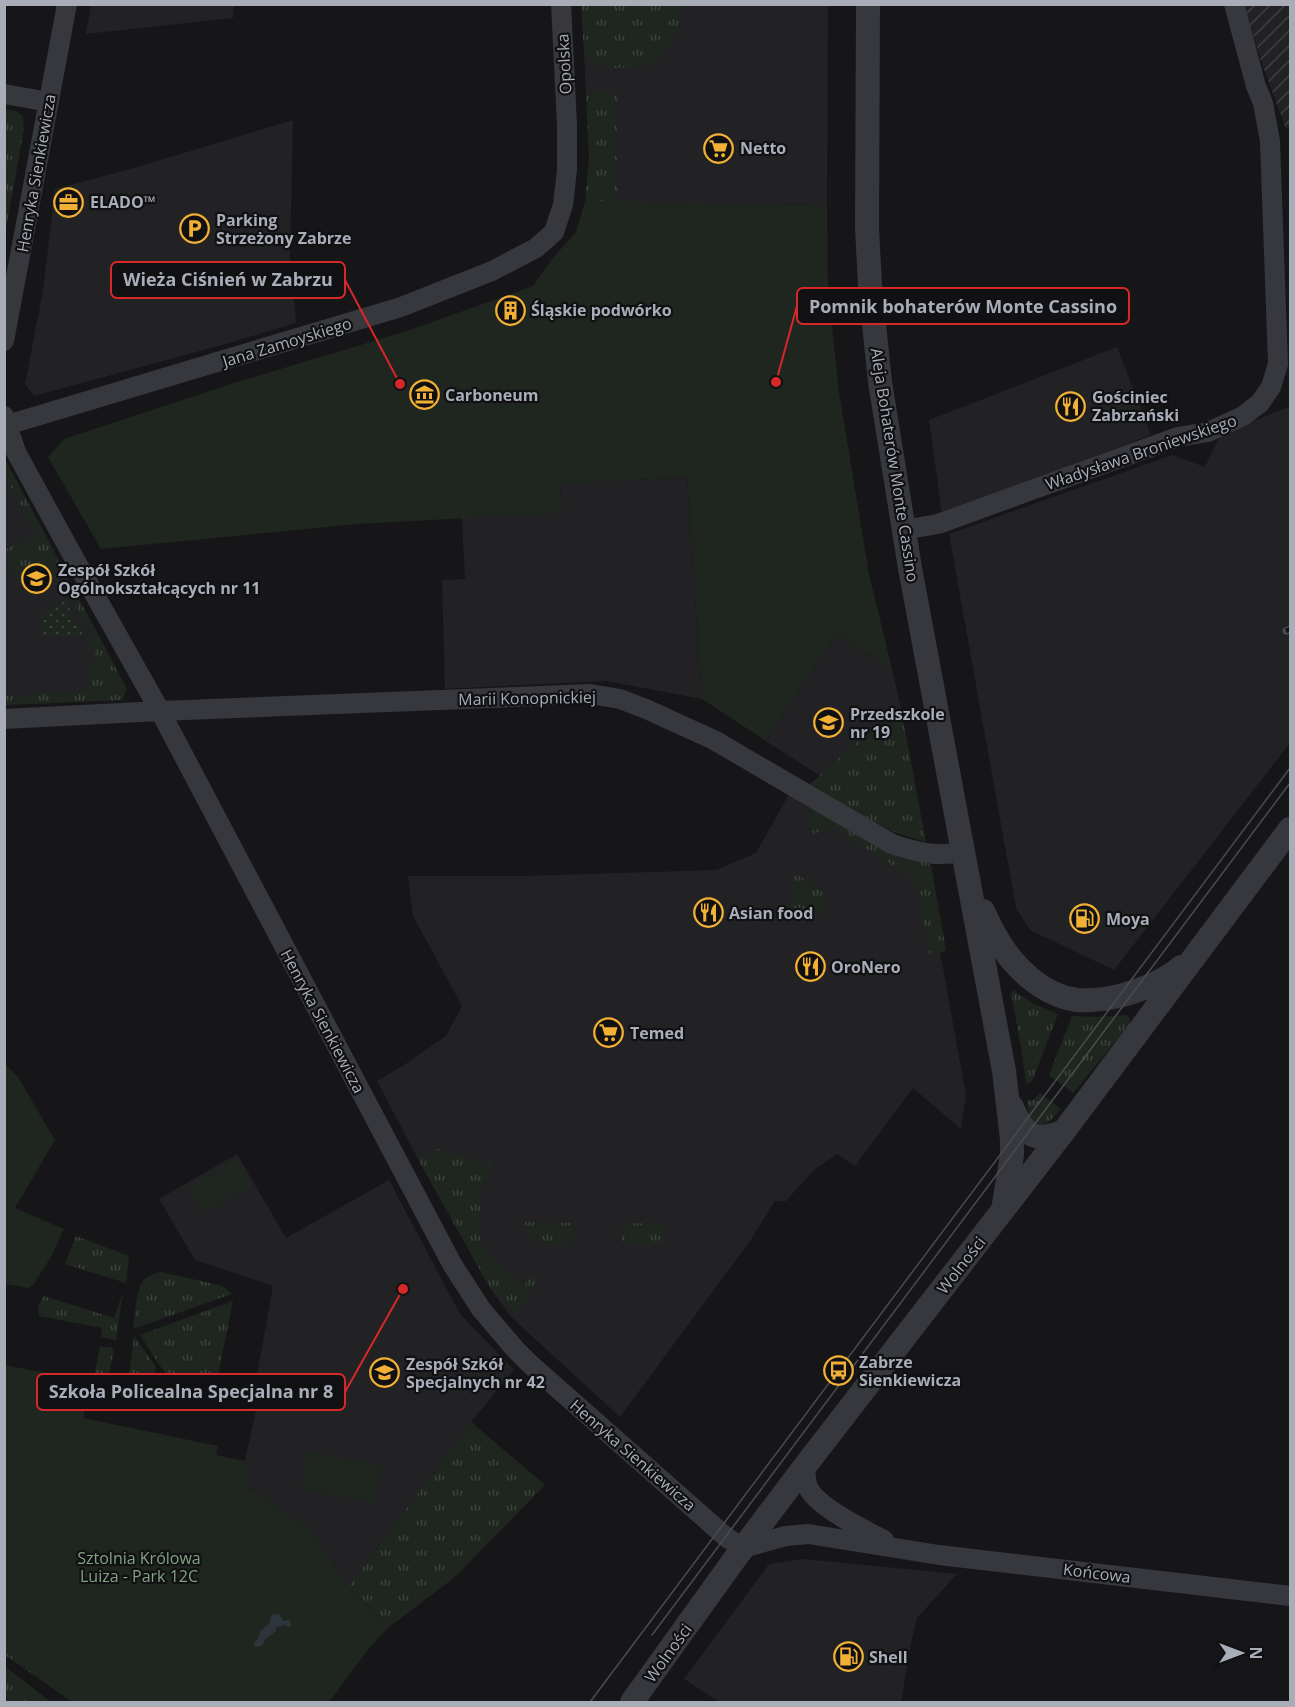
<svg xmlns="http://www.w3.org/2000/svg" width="1295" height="1707" font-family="'Open Sans',sans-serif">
  <defs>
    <pattern id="industrial-furrows" width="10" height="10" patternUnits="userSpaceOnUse" patternTransform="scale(1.5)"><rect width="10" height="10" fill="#222225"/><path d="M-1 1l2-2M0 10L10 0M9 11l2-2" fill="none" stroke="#3f3f43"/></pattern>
    <pattern id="grass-tufts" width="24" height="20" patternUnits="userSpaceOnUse" patternTransform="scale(1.5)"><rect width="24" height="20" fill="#1e261f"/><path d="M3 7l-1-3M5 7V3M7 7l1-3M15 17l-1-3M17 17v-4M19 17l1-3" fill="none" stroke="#3c433d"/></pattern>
    <pattern id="garden-dots" width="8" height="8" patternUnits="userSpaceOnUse" patternTransform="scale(1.5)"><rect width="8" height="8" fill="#1e261f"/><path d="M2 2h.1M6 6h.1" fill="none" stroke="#3c433d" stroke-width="1.8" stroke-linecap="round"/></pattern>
  </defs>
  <rect width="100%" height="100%" fill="#161618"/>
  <path fill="#222225" d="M91,5V4L234,5L233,18L86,34Z
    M681,5H828L827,205L617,202V159L595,89L586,96L584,53L596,64L680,23Z
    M293,120L290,257L296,323L229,343L34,396L25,384L43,291L55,189L134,168Z
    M1117,347L1151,435L942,514L929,420Z
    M1290,406V743L1114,970L1030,930L1016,908L949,534L1172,455L1205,467L1220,435Z
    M4,459L127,689L122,700L5,705Z
    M687,477L702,699L606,681L445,689L442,580L465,579L462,518L562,513L560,484Z
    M837,634L892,669L900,704L820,776L766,741Z
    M789,794L927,880L966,1095L961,1129L913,1088L855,1166L837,1154L814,1170L786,1201H775L750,1241L620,1417L511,1317L490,1288L418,1159L377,1081L401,1067L446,1036L462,1006L413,916L408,876H523L716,870L756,853Z
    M237,1154L286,1238L389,1180L460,1314L514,1370L471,1422L348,1587L312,1529L247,1487V1452L263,1377L257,1375L273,1286L195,1260L159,1199Z
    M804,1559L957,1574L917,1618L911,1643L901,1702H719L684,1679L769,1564Z"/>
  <path fill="url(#industrial-furrows)" d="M1244,5H1290V128L1286,129L1260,58Z"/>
  <path fill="url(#grass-tufts)" d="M581,5H681L680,23L671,46L648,67L606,68L596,64L584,53Z
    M595,89L617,93V202L585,201L589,157L586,96Z
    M5,109L17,111L23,117L24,129L5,234Z
    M5,459L65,572L30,590L25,589L20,584L5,554V550L36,533L5,477Z
    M76,593L127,689L122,700L5,705V696H32V693L87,692L86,662L95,661L94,646H85V641L93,640L70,596Z
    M900,704L926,842L899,834L873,822L809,785Z
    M820,808L915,859L931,865L946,950L930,957L914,878L831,827L814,834L808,828V814L813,809Z
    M798,875L822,891L828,903L824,914L818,917L790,915L791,880L793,876Z
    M1013,990L1034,1004L1058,1014L1033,1079L1030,1083L1026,1084L1021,1047L1011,993Z
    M1125,1015H1127L1130,1019L1129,1025L1073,1093L1049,1075L1072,1016L1100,1017Z
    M1040,1093L1061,1109L1049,1122L1040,1125C1028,1120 1028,1112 1027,1100H1034Z
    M438,1149L491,1165L490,1181L481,1183L480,1235L488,1255L524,1286L532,1275L541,1280L516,1313L490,1288L418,1159Z
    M525,1222L573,1223V1241L569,1247L550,1246L525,1233Z
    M622,1223L669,1224L661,1245H628L622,1242Z
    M76,1236L129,1256L126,1283L65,1264Z
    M161,1272L223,1286L232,1294L133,1329C135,1317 136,1290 143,1281C147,1276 155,1273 161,1272Z
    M123,1292L116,1340L101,1337L102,1328L39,1316L38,1306L44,1296L114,1318Z
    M233,1301L215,1390C200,1389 181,1385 169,1375C160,1369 147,1345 140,1335Z
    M134,1336L156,1367L151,1391L147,1397L127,1393Z
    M100,1347H111L114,1350L108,1379L94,1377Z
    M471,1422L545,1485L455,1577L389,1627L348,1587Z
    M4,1622L121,1702H72L5,1655Z
    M4,1667L8,1669L51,1702H5Z"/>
  <path fill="#1e261f" d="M585,201L827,205L828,289L839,392L869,574L892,669L837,634L766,741L702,699L687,477L560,484L562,513L358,524L101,549L48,457L64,439L237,382L407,331L533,286L553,258L576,232Z
    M5,1064L18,1077L55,1140L15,1208L64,1229L51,1257L33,1285L28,1288L5,1284Z
    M237,1159L252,1186L203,1213L188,1187Z
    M4,1365L90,1381L83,1418L218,1446L216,1455L245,1461L247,1452V1487L312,1529L348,1587L389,1627L370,1647L329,1702H91L29,1668L5,1644Z
    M308,1451L382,1466L375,1503L301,1489Z"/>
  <path fill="url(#garden-dots)" d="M65,600L83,635L41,636L39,616Z"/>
  <path fill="#2c353c" d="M277,1614H279L283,1621L290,1620L291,1626L289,1627C282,1624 283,1625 276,1628V1631L264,1640V1643L261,1646L255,1647L254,1642L258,1639L260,1631L270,1623L271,1615Z"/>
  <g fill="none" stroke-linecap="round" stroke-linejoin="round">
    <path stroke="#37383d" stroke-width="20" d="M4,94L49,102
      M4,341L67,4
      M4,416L16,452L69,549L160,711L452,1264L481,1309L515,1349L530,1364L726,1537L743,1548L786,1536L808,1534L939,1555L1290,1596
      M7,425L401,307L492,271L536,248L554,232L563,205L567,170V125L561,4
      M903,530L938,524L1178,437L1208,432L1243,416L1260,403L1271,387L1278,364L1270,141L1263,103L1256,86L1234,4
      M4,719L160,711L590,694L620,699L646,709L714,740L892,844C920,853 934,857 963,852
      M805,1466C806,1474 805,1482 809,1489C818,1507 866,1531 884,1540"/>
    <path stroke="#37383d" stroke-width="24" d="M868,4L867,228L870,285L880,382L910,568L1004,1071L1012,1139V1155L1003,1210
      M983,911C988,921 992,931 998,940C1014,968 1044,996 1077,1000C1093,1001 1108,999 1123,995C1144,989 1165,981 1181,967
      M1012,1107C1023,1135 1035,1144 1064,1131
      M632,1702L734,1560L805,1466L1064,1131L1290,829"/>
    <path stroke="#4a4c52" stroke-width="1.5" d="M652,1635L1290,783
      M590,1702L1290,768"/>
    <defs>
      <path id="rail" d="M1286,631L1290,629"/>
    </defs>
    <use href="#rail" stroke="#4a4c52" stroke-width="7"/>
    <use href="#rail" stroke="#111113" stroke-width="4.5" stroke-dasharray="14" stroke-linecap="butt"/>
  </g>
  <defs>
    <symbol id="supermarket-ring" viewBox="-11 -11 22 22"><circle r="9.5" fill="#111113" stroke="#f2b134" stroke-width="1.5"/><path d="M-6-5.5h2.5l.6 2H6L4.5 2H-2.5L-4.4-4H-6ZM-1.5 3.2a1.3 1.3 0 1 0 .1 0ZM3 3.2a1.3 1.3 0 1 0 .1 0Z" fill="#f2b134"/></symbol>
    <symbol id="office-ring" viewBox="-11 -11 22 22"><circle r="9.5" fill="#111113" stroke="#f2b134" stroke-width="1.5"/><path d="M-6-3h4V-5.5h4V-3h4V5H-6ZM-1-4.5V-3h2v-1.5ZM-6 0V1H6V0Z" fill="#f2b134"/></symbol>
    <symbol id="parking-ring" viewBox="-11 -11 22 22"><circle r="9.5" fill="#111113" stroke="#f2b134" stroke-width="1.5"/><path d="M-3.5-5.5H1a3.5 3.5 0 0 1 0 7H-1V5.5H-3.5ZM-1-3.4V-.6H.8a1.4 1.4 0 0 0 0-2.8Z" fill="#f2b134"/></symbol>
    <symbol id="building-ring" viewBox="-11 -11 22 22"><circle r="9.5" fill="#111113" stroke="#f2b134" stroke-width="1.5"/><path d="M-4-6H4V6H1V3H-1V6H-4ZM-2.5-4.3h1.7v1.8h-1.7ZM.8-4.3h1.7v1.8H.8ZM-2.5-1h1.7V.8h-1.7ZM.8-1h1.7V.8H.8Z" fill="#f2b134"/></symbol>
    <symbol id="museum-ring" viewBox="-11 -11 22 22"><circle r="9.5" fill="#111113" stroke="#f2b134" stroke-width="1.5"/><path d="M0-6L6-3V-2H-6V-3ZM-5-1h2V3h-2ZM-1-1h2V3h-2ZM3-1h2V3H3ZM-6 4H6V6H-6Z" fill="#f2b134"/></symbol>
    <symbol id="restaurant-ring" viewBox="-11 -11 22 22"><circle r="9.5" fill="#111113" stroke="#f2b134" stroke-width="1.5"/><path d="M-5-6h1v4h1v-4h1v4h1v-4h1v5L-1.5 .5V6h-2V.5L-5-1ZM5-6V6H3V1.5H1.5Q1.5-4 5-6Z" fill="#f2b134"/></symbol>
    <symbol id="school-ring" viewBox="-11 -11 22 22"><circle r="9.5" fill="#111113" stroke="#f2b134" stroke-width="1.5"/><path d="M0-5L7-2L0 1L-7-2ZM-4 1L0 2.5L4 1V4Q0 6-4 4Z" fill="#f2b134"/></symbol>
    <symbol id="fuel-ring" viewBox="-11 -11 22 22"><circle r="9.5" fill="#111113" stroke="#f2b134" stroke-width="1.5"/><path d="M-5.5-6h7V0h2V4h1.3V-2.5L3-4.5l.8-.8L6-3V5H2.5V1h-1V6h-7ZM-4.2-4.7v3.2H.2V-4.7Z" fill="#f2b134"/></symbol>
    <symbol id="bus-ring" viewBox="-11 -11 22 22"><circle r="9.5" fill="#111113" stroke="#f2b134" stroke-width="1.5"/><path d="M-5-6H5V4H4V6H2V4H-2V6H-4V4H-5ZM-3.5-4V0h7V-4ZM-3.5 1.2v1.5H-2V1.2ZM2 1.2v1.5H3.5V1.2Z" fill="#f2b134"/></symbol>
  </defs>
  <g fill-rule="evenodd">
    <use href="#supermarket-ring" x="702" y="132" width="33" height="33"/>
    <use href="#office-ring" x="52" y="186" width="33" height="33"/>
    <use href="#parking-ring" x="178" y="212" width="33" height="33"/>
    <use href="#building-ring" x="494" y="294" width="33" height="33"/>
    <use href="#museum-ring" x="408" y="378" width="33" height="33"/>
    <use href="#restaurant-ring" x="1054" y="390" width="33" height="33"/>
    <use href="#school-ring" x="20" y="562" width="33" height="33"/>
    <use href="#school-ring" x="812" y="706" width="33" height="33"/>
    <use href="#restaurant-ring" x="692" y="896" width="33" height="33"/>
    <use href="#fuel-ring" x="1068" y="902" width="33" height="33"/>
    <use href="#restaurant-ring" x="794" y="950" width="33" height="33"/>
    <use href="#supermarket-ring" x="592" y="1016" width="33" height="33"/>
    <use href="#bus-ring" x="822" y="1354" width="33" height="33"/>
    <use href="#school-ring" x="368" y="1356" width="33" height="33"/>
    <use href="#fuel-ring" x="832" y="1640" width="33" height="33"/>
  </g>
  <g text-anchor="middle" stroke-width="4.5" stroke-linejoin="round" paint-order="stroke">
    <g font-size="16" fill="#a8adb8" stroke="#111113">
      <text transform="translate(564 64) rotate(-93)" y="6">Opolska</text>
      <text transform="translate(36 173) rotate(-80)" y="6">Henryka Sienkiewicza</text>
      <text transform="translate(287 342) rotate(-17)" y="6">Jana Zamoyskiego</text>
      <text transform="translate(1141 452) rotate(-19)" y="6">Władysława Broniewskiego</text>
      <text transform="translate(895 465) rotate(81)" y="6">Aleja Bohaterów Monte Cassino</text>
      <text transform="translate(527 698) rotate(-1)" y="6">Marii Konopnickiej</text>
      <text transform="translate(323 1021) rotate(62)" y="6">Henryka Sienkiewicza</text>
      <text transform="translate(961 1265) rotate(-52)" y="6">Wolności</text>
      <text transform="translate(633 1455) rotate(41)" y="6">Henryka Sienkiewicza</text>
      <text transform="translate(1097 1573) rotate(7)" y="6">Końcowa</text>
      <text transform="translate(668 1653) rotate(-54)" y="6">Wolności</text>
    </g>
    <g font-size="16" font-weight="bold" fill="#a8adb8" stroke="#111113" text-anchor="start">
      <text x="740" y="154">Netto</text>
      <text x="90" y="208">ELADO™</text>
      <text x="216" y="226">Parking<tspan x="216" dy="18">Strzeżony Zabrze</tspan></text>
      <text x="531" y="316">Śląskie podwórko</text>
      <text x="445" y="401">Carboneum</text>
      <text x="1092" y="403">Gościniec<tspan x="1092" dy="18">Zabrzański</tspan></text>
      <text x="58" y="576">Zespół Szkół<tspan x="58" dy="18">Ogólnokształcących nr 11</tspan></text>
      <text x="850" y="720">Przedszkole<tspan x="850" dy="18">nr 19</tspan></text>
      <text x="729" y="919">Asian food</text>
      <text x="1106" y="925">Moya</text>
      <text x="831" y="973">OroNero</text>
      <text x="630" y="1039">Temed</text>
      <text x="859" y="1368">Zabrze<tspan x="859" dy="18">Sienkiewicza</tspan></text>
      <text x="406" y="1370">Zespół Szkół<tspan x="406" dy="18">Specjalnych nr 42</tspan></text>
      <text x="869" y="1663">Shell</text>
    </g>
    <g font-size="16" fill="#7fa381" stroke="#111113">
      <text x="139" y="1564">Sztolnia Królowa<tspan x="139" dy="18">Luiza - Park 12C</tspan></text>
    </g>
  </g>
  <path fill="none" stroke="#d62828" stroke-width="2" d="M400 384L345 280M776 382L797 306M403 1289L345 1392"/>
  <g fill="#d62828" stroke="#111113" stroke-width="2">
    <circle cx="400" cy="384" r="6"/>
    <circle cx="776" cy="382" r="6"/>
    <circle cx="403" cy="1289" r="6"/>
  </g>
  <g fill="#111113" stroke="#d62828" stroke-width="2">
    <rect x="111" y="262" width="234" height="36" rx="6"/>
    <rect x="797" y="288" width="332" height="36" rx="6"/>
    <rect x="37" y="1374" width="308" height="36" rx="6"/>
  </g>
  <g font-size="18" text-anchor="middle" font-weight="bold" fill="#a8adb8">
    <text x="228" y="286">Wieża Ciśnień w Zabrzu</text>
    <text x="963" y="313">Pomnik bohaterów Monte Cassino</text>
    <text x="191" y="1398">Szkoła Policealna Specjalna nr 8</text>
  </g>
  <rect width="1295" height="1707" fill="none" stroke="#a8adb8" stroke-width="12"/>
  <g transform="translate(1241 1653) rotate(90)" stroke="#111113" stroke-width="4.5" paint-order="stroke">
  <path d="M0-4.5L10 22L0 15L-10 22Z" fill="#a8adb8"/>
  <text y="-9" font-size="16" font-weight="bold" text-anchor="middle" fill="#a8adb8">N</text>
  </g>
</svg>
